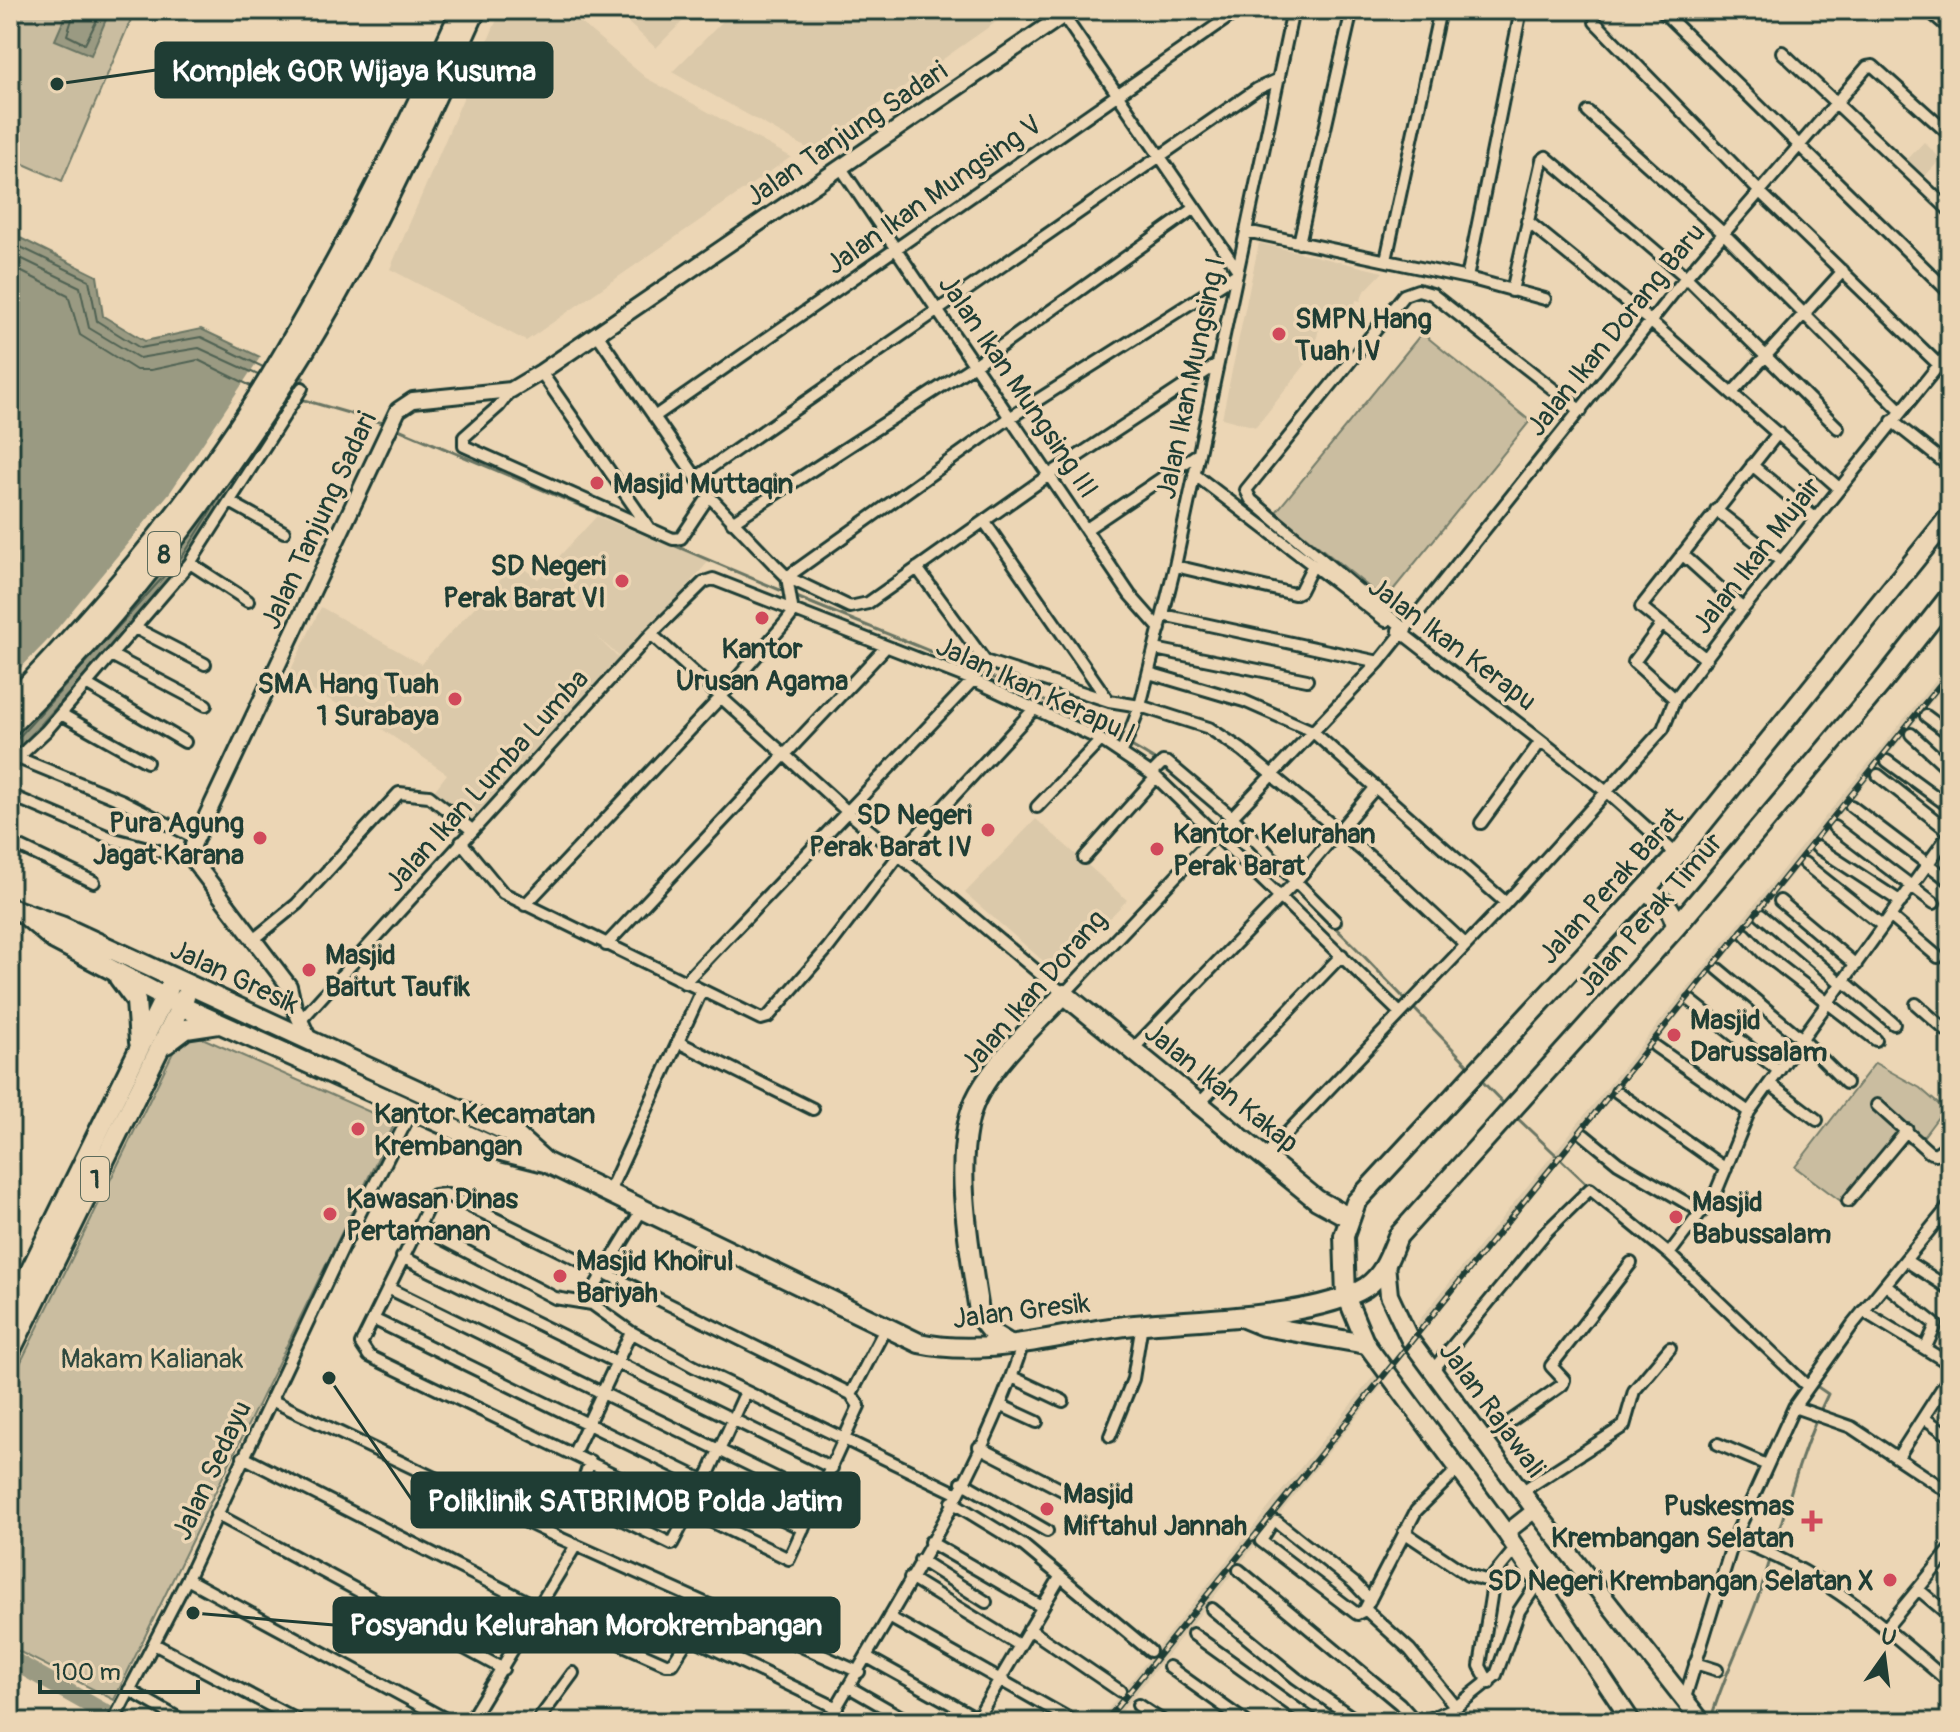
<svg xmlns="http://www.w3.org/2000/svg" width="1960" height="1732" font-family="Pangolin,sans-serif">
  <rect width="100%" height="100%" fill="#ecd6b5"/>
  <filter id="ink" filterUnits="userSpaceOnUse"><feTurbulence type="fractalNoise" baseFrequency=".0125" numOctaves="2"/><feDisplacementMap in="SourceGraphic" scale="16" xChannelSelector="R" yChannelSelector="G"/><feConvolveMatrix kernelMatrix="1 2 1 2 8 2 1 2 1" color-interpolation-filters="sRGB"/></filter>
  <g filter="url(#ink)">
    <path fill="#dbc9aa" d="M501,10H566L646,78L791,157L526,341L390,269Z
      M614,10H694L656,48Z
      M734,10H1013L812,151L672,72Z
      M1924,142L1941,159L1924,177L1906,161Z
      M1259,243L1383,272L1363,293L1361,301L1356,300L1353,315L1323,310L1313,355L1256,427L1222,418Z
      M597,516L709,561L680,594L683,597L622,659L596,636L619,659L471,820L434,791L447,774L369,720L287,678L321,607L421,664L517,562L538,579Z
      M1950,662V679L1422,1332L1417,1323Z
      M1036,819L1127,900L1057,973L965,893Z
      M1376,1373L1383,1384L1217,1593L1113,1722H1098Z"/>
    <path fill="#cabda0" stroke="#747d6a" stroke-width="2" d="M10,10H135L62,181L10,158Z
      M1422,333L1530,421L1385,600L1276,512Z
      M184,1030L395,1123L114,1700L10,1647V1384Z
      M1875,1063L1920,1088L1944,1109L1915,1148L1899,1138L1842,1202L1795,1167Z"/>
    <path fill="#9a9a82" stroke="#697563" stroke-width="2" d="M68,10H110L91,55L55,40Z
      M10,233L97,276L103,316L145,341L201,329L304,378L191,559L10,758Z"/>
    <path fill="#ecd6b5" d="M263,353L295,374L10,734V679L46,642L171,491Z"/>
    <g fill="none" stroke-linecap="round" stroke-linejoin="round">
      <path stroke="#506253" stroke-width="2" d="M75,10L67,35L85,44L102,10
        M10,242L89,280L97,321L140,348L201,337L263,367
        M10,253L80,287L89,328L139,358L199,348L258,375
        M10,266L68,295L80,335L136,370H151L198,360L251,386
        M10,747L184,554L228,484"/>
      <path stroke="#697563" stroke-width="3" d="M297,398L386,424
        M396,428L787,593
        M794,596C917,647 1045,692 1158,762
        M1213,807L1224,819
        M1230,824L1357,949L1472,1069
        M1479,1078L1507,1107
        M1515,1116L1588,1185
        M1710,1722C1722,1680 1741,1644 1756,1603C1781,1533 1795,1461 1828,1394L1812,1383"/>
      <path stroke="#9a9a82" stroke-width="18" d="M10,1659L121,1722"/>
      <defs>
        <path id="street" d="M1661,10L1950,293
          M1928,10L1950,29
          M1063,15L1237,269
          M1595,22L1761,193L1939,365
          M1782,52L1950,211
          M1588,112L1723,233L1900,410
          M841,168L1130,595L1160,629
          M1527,221L1650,321L1839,488
          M1246,231L1472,279L1545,299
          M1299,243L1352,10
          M1386,260L1440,10
          M1467,278L1521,10
          M1512,291L1542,160L1546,157L1686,277L1838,428
          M597,334L709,496L774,564L787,577L850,607L868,603L1049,475L1216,365
          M541,372L649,528
          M511,390L499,406L464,437V446L673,539L681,538L709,496
          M1732,393L1843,271
          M654,417L1239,10
          M1892,421L1950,467
          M1752,465L1815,518
          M1194,474L1386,621
          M697,477L1257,89L1279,79
          M230,502L284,532
          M1716,510L1781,561
          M984,521L1108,700
          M732,522L976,364L1195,208
          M1088,528L1198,454
          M1682,554L1743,609
          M190,563L248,601
          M1175,566L1294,594L1300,591L1312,567
          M917,568L985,661L1109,701L1140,706L1209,728L1242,750L1388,872L1465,944
          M1163,615L1379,662
          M1662,624L1634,662L1675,699
          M135,628L205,664
          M1398,630L1608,793L1677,855
          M1406,630L1251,500L1246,490L1404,295L1418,290L1432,294L1581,411
          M651,634L849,813L1064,994L1379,662L1686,277L1867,67L1873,66L1950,135
          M1155,649L1307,680
          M111,655L206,705
          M1706,659L1641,607L1778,433
          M1149,673L1244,701L1312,731L1506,903
          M86,684L185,742
          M1949,686L1950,687
          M61,714L147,762
          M1926,716L1950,734
          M1911,734L1950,770
          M1122,752L1140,706L1175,566L1293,10
          M18,758L123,801L195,838
          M1887,761L1950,807
          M10,765L46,731L190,563L302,388
          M1152,773L1163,762L1168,763L1233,818L1335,921
          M1878,775L1950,832
          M10,795L114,839L193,860
          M1851,806L1950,881
          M1037,807L1101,740
          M1481,823L1541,741
          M1834,827L1934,903
          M10,842L94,882
          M461,842L503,893L761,1019L768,1017L828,948L899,855L1035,708
          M1817,847L1901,902
          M1084,858L1156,777
          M1804,863L1883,926
          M1780,901L1856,965
          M525,905L720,698L786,622L793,613L787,577L1011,417L1235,275
          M1761,915L1842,984
          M1891,917L1938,957
          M1745,934L1763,953L1876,1040
          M253,940L297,904L399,793L429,796L472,830
          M606,945L885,648
          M1718,969L1802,1039L1846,1083
          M1845,982L1894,1024
          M684,983L973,680
          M1691,1001L1779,1071
          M1916,1004L1950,1034
          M301,1020L651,634L704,582L713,579L973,680L1101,740L1156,777L1399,1012
          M678,1042L813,1109
          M1655,1046L1749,1112
          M1132,1050L1296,881L1376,787
          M1770,1084L1817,1120
          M1617,1092L1726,1169
          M1199,1104L1342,955
          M1877,1105L1929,1152L1935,1154L1950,1144
          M1584,1135L1618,1163L1702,1212
          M1264,1157L1506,903L1663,729L1675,699L1743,609L1950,351
          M608,1194L701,992
          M1848,1201L1907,1130
          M418,1226L555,1298L592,1304
          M1669,1254L1716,1192L1749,1112L1950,833
          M402,1257L832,1468
          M1905,1260L1950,1289
          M1886,1285L1936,1325L1926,1347
          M388,1288L817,1498
          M1863,1311L1950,1364
          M373,1319L803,1529
          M631,1332L695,1367L956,1493
          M1432,1371L1547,1231L1590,1189L1669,1254L1806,1385
          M1012,1377L1063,1401
          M851,1394L445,1194L434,1195L361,1344L369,1356L789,1559L859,1406L851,1394L885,1329
          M271,1400L562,1539L859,1672
          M1000,1405L1037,1422
          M1794,1407L1851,1427L1950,1493
          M1924,1418L1950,1436
          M1110,1436L1133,1379L1142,1324
          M1482,1441L1562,1385L1564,1380L1551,1366L1631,1263
          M1718,1444L1767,1465
          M979,1447L1072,1495
          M574,1453L631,1332L592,1304L590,1295L641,1211
          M243,1457L540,1608L666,1664H672L686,1642L696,1640L837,1708
          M1898,1457L1950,1376
          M962,1482L1047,1531
          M1521,1492L1624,1426L1634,1391L1670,1348
          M578,1498L672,1544L705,1481L743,1398
          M952,1502L1024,1546L1150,1651
          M216,1514L503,1669
          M571,1518L590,1461
          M1404,1532L1468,1575L1489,1581
          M1734,1539C1826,1573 1877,1621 1950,1683
          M930,1542L1042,1607
          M920,1560L986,1602
          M1239,1570L1400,1704L1416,1722
          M910,1578L1019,1645
          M187,1579L451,1722
          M1918,1589L1950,1616
          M1212,1609L1296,1678L1359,1722
          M1365,1610L1357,1614L1261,1541L1273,1521L1277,1522L1354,1583L1370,1600
          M889,1617L1075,1722
          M1886,1628L1950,1550
          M1029,1629L1120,1691
          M1193,1634L1315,1722
          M154,1644L301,1722
          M867,1657L984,1722
          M1695,1663L1717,1670
          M1169,1667L1246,1722
          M1489,1683L1480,1666L1493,1584L1489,1581L1516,1548
          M849,1687L910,1722
          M129,1690L185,1722
          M1684,1701L1734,1539L1794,1407L1853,1324L1950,1205
          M1138,1705L1164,1722
          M1456,1707L1410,1650L1365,1609L1416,1511L1458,1469
          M113,1722L187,1579L343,1247L413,1108
          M469,1722L576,1545
          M537,1722L573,1673
          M828,1722C897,1600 980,1477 1023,1343
          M975,1722L1059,1579
          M1423,1722L1456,1707L1496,1675L1519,1611L1539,1581"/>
        <path id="secondary" d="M310,1042L294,1007L289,986L193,860V845L398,410L413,400L511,390L541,372L1071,10
          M1506,1533L1535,1510"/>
        <path id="primary" d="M1386,1264L1389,1295L1410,1340L1535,1510L1702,1722
          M1346,1296L1366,1344L1506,1533L1632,1722"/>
        <path id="highway" d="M10,703C112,597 209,482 283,355C348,244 408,127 461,10
          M10,726C119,618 213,496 295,366C365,255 421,130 476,10
          M1645,891C1662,900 1673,907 1676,927
          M10,908L61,926L515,1135L543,1160
          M25,915L53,939L181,1006L505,1152L545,1162L919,1343C988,1358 1057,1334 1125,1326C1188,1318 1314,1320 1366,1287C1384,1275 1390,1255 1398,1236L1676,927L1880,685L1950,596
          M119,978L136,1001L139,1042
          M166,1044L186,1029L219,1024
          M1346,1296L1344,1236L1356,1202L1677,855L1950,516
          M10,1312L169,988
          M1241,1317L1263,1326L1366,1344
          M1011,1345L993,1334L980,1318C971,1255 948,1148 979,1093C1000,1056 1035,1025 1064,994L1317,1200L1348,1217
          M10,1352L185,997"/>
      </defs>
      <use href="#street" stroke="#1f3d34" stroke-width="16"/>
      <use href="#secondary" stroke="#1f3d34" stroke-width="20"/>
      <use href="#primary" stroke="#1f3d34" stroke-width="22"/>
      <use href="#highway" stroke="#1f3d34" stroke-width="24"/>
      <use href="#street" stroke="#ecd6b5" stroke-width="10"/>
      <use href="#secondary" stroke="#ecd6b5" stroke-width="14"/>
      <use href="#primary" stroke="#ecd6b5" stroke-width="16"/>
      <use href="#highway" stroke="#ecd6b5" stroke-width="18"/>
      <defs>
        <path id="rail" d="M1105,1722L1950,672"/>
      </defs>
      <use href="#rail" stroke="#1f3d34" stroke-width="6"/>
      <use href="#rail" stroke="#ecd6b5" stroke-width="3" stroke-dasharray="9" stroke-linecap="butt"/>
    </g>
  </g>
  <g fill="#d1495b" stroke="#ecd6b5" stroke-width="3">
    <circle cx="1279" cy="334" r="8"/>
    <circle cx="597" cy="483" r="8"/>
    <circle cx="622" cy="581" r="8"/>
    <circle cx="762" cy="618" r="8"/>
    <circle cx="455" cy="699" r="8"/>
    <circle cx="988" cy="830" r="8"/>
    <circle cx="260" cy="838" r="8"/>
    <circle cx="1157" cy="849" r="8"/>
    <circle cx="309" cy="970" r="8"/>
    <circle cx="1674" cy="1035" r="8"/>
    <circle cx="358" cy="1129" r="8"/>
    <circle cx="330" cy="1214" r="8"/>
    <circle cx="1676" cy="1217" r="8"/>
    <circle cx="560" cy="1276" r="8"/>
    <circle cx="1047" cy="1509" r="8"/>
    <path d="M1808 1509h8v8h8v8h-8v8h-8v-8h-8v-8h8z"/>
    <circle cx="1890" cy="1580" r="8"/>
  </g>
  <g text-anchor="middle" stroke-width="7" stroke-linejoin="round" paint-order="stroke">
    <g fill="#ecd6b5" stroke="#5c6b5b" stroke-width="2">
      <rect x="148" y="532" width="32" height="44" rx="6"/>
      <rect x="81" y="1157" width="28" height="44" rx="6"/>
    </g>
    <g font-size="26" font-weight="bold" fill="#1f3d34">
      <text x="164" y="563">8</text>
      <text x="95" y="1188">1</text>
    </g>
    <g font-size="28" fill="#1f3d34" stroke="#ecd6b5">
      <text transform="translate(846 133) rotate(-34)" y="10">Jalan Tanjung Sadari</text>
      <text transform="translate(933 194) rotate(-35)" y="10">Jalan Ikan Mungsing V</text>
      <text transform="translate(1615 329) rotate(-51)" y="10">Jalan Ikan Dorang Baru</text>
      <text transform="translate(1190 378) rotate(-78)" y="10">Jalan Ikan Mungsing I</text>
      <text transform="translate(1019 386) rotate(56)" y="10">Jalan Ikan Mungsing III</text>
      <text transform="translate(318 520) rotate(-65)" y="10">Jalan Tanjung Sadari</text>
      <text transform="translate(1756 555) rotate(-52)" y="10">Jalan Ikan Mujair</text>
      <text transform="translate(1453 643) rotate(37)" y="10">Jalan Ikan Kerapu</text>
      <text transform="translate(1036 689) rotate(25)" y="10">Jalan Ikan Kerapu I</text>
      <text transform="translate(486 780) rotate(-48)" y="10">Jalan Ikan Lumba Lumba</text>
      <text transform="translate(1610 885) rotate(-48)" y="10">Jalan Perak Barat</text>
      <text transform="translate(1649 914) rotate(-49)" y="10">Jalan Perak Timur</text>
      <text transform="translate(235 976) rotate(25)" y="10">Jalan Gresik</text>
      <text transform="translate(1033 991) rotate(-49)" y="10">Jalan Ikan Dorang</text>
      <text transform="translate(1222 1087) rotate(39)" y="10">Jalan Ikan Kakap</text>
      <text transform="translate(1021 1310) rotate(-7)" y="10">Jalan Gresik</text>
      <text transform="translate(1493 1409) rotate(54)" y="10">Jalan Rajawali</text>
      <text transform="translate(211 1470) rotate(-65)" y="10">Jalan Sedayu</text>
    </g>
    <g font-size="28" font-weight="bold" fill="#1f3d34" stroke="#ecd6b5" text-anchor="start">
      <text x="1295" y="328">SMPN Hang<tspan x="1295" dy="32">Tuah IV</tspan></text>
      <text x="613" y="493">Masjid Muttaqin</text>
      <text x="606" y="575" text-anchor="end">SD Negeri<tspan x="606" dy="32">Perak Barat VI</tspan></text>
      <text x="762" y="658" text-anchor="middle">Kantor<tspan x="762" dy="32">Urusan Agama</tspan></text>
      <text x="439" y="693" text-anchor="end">SMA Hang Tuah<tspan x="439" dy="32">1 Surabaya</tspan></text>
      <text x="972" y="824" text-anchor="end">SD Negeri<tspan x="972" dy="32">Perak Barat IV</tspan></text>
      <text x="244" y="832" text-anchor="end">Pura Agung<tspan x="244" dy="32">Jagat Karana</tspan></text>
      <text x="1173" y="843">Kantor Kelurahan<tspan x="1173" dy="32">Perak Barat</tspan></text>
      <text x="325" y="964">Masjid<tspan x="325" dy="32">Baitut Taufik</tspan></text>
      <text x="1690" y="1029">Masjid<tspan x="1690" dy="32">Darussalam</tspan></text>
      <text x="374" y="1123">Kantor Kecamatan<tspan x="374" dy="32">Krembangan</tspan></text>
      <text x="346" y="1208">Kawasan Dinas<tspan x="346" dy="32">Pertamanan</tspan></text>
      <text x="1692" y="1211">Masjid<tspan x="1692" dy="32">Babussalam</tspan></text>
      <text x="576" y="1270">Masjid Khoirul<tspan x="576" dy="32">Bariyah</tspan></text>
      <text x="1063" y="1503">Masjid<tspan x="1063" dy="32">Miftahul Jannah</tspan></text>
      <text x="1794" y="1515" text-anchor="end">Puskesmas<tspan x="1794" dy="32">Krembangan Selatan</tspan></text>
      <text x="1874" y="1590" text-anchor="end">SD Negeri Krembangan Selatan X</text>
    </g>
    <g font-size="28" fill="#304a3f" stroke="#ecd6b5">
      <text x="152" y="1368">Makam Kalianak</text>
    </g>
  </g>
  <path fill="none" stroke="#1f3d34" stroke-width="3" d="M57 84L156 70M329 1378L412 1500M193 1613L334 1625"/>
  <g fill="#1f3d34" stroke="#ecd6b5" stroke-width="3">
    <circle cx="57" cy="84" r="8"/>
    <circle cx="329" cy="1378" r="8"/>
    <circle cx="193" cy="1613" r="8"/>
  </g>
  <g fill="#1f3d34" stroke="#1f3d34" stroke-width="3">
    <rect x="156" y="43" width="396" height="54" rx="8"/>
    <rect x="412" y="1473" width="447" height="54" rx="8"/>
    <rect x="334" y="1598" width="505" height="54" rx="8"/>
  </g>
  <g font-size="30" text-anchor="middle" font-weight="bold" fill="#fff">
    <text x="354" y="81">Komplek GOR Wijaya Kusuma</text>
    <text x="635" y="1511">Poliklinik SATBRIMOB Polda Jatim</text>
    <text x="586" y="1635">Posyandu Kelurahan Morokrembangan</text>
  </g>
  <rect width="1960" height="1732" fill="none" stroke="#ecd6b5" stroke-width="40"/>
  <rect x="20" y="20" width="1920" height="1692" fill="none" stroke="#1f3d34" stroke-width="3" filter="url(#ink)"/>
  <g transform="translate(1884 1656) rotate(14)" stroke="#ecd6b5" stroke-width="6" paint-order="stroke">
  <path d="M0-6L14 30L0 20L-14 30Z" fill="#1f3d34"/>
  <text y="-12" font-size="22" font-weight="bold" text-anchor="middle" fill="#1f3d34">U</text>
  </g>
  <path d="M40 1680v12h158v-12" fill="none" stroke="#1f3d34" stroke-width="4"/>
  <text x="52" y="1680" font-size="24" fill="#1f3d34" stroke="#ecd6b5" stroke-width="6" paint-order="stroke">100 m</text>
</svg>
